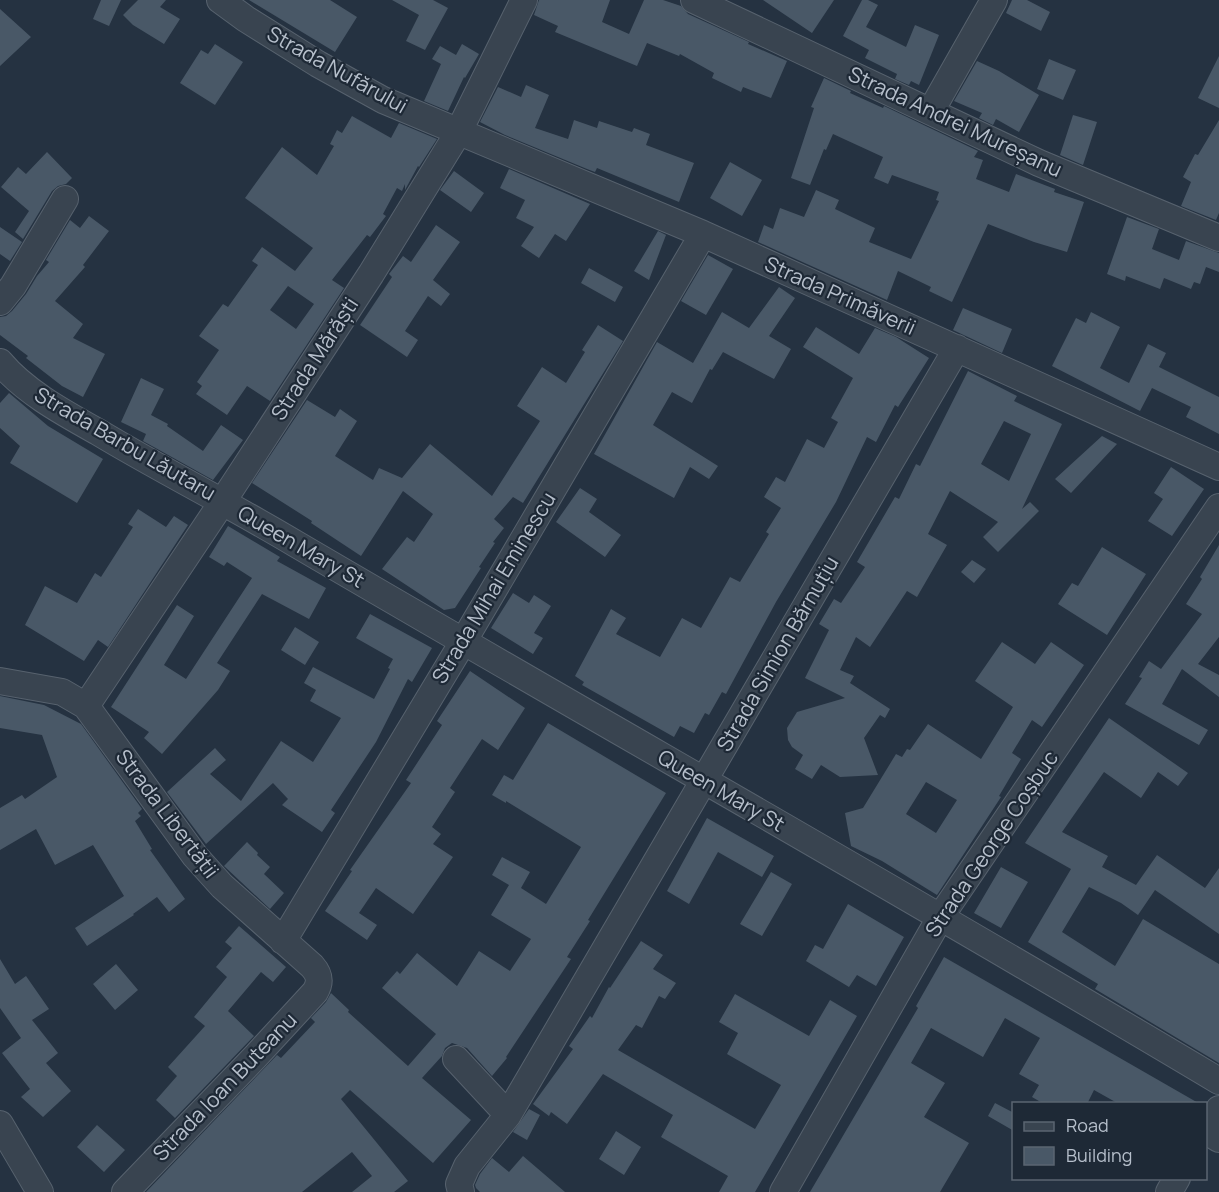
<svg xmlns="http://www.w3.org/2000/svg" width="1219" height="1192" font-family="Manrope,sans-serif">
  <rect width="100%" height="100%" fill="#253241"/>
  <path fill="#495867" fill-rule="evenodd" d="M101,0H121L109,26L93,19Z
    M138,0H166L160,7L180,19L164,44L133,25L123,15Z
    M249,0H330L357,17L335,52Z
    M392,0H433L448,8L425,50L406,41L419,15Z
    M539,0H610L602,22L629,34L644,0H663L681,6L688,14L749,42L748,44L787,61L771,98L743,87L741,92L712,78L714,73L680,54L679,56L647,43L637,66L555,32L558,26L534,15Z
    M763,0H834L812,33Z
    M862,0H868L878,5L866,27L906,47L915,25L939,35L919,85L911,81L909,85L895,79L897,74L865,58L869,50L843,36Z
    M1012,0H1027L1050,12L1041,31L1006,13Z
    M0,9L31,37L0,66Z
    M215,44L243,62L215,105L180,83L201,50L208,54Z
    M462,44L479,54L465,78L464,77L448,111L424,101L441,64L432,59L440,46L456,55Z
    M1219,56V108L1198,98Z
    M1049,59L1076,70L1063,100L1037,89Z
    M977,61L999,71L1039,95L1019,132L996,119L993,125L979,118L982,113L954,101Z
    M824,78L851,91L850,93L883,108L884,106L978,151L974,157L983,160L976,179L1009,192L1016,174L1055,189L1054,192L1084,202L1067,252L1034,242L988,224L952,302L929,291L931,287L898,271L887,300L758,242L764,225L773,229L780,208L804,217L816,190L839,200L835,209L875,228L869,242L911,259L939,201L936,200L939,192L892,175L888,184L874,178L883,157L833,134L826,150L824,149L810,185L791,178L814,108L811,107Z
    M526,85L549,95L535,128L568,139L574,120L597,128L599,121L632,132L634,128L650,134L646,145L694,163L679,202L597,168L595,172L587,169L505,135L480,122L498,87L521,97Z
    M1073,115L1097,122L1083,165L1060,155Z
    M352,116L391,138L399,123L437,139L419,167L418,166L405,190V184L402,191L397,188L383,214L386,216L370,237L367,235L332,280L344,288L270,401L247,386L227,415L196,394L202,386L197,382L219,350L199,336L223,304L228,307L258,265L252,261L262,247L295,271L313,248L245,198L282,147L317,175L334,146L330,144L337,130L342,133ZM288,286L314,304L296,329L270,310Z
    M1219,120V213L1216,220L1181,206L1191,182L1183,177L1195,154L1198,155Z
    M47,152L72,178L66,184L58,186L52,191L23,239L15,232L29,211L1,187L18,167L26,174Z
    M730,162L762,180L742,216L710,198Z
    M509,169L590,204L566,241L555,234L539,258L521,246L534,227L516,218L525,200L500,188Z
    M454,171L484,193L471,212L440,190Z
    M89,216L109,231L83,265L85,267L55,301L83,324L73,338L105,354L83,397L62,386L26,358L28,356L0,335V317L6,316L12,311L26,294L37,276L49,262L46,260L70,220L80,228Z
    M1127,217L1159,229L1152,249L1179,260L1186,241L1219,253V272L1206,267L1200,284L1194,282L1191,289L1164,278L1160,289L1126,276L1125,281L1107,274Z
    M436,225L460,242L433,280L450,294L441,306L428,296L405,331L418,340L407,357L360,325L392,277L389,274L403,256L411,262Z
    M0,227L22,242L10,261L0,254Z
    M658,231L666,235L649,280L634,271Z
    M708,255L733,269L706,315L681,301Z
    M589,268L623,287L615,302L581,283Z
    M779,287L795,298L769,336L791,349L774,379L723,352L712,370L710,369L692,403L672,392L653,425L718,466L709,479L690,467L674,498L594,454L657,342L693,363L722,312L749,328Z
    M963,308L1012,329L1002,353L953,330Z
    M1091,312L1120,327L1100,368L1129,383L1148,344L1166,353L1159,367L1219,397V434L1186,417L1191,407L1152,388L1140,411L1052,366L1076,318L1086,323Z
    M598,325L623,341L523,503L513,497L494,519L504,528L493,542L495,543L479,567L481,568L455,608L444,610L382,569L407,537L414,542L433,514L403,491L361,556L311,523L312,521L252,483L307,400L335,417L340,409L357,421L335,456L373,480L379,468L402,478L430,444L492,496L540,421L517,406L542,367L566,383L585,352L582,350Z
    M816,327L859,354L875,328L896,337L929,358L898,407L895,405L876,442L867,437L836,502L776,602L726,694L722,692L709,715L705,713L694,733L680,726L674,737L582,685L584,682L575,676L611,609L626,618L616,634L660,657L682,618L701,628L730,577L740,582L769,534L766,532L781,508L764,497L776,477L785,482L807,439L824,448L838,422L831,418L853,378L803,347Z
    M968,371L1017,396L1014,401L1062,424L1022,509L1030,502L1039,511L998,552L983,537L998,522L950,491L928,534L947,545L917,597L907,591L870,647L856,637L840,670L854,676L850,683L890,709L885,718L880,715L864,738L878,775L840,777L821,765L812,779L795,769L803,755L792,747L788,740L787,728L797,712L845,698L805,678L829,630L819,624L834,599L841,603L865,567L857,562L895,497L899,499L916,464L920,466ZM1004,421L1031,434L1009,481L981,464Z
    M141,378L164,389L151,415L168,424L167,426L203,451L221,425L243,440L213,480L143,441L146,434L121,422Z
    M9,393L48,426L103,459L77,503L10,463L20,446L0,428V403Z
    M1102,436L1117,444L1071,493L1055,479Z
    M1171,467L1204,489L1172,536L1148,521L1163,499L1154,493Z
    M580,488L597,499L589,512L621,535L605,557L556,522Z
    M138,509L166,527L174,516L188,525L108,647L98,640L84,661L25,625L45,586L77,603L95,573L101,577L133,527L128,524Z
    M228,526L280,557L277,561L326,588L309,619L262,594L217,663L230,671L218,690L162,754L144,738L149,732L111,707L177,605L194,616L164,665L186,679L252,578L227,562L224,566L209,557Z
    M1219,545V637L1198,664L1219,675V697L1182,669L1162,704L1208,730L1199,745L1125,704L1142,678L1139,677L1149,661L1161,669L1202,614L1186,604L1202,579L1200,577Z
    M1102,547L1146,574L1107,635L1058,604L1072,583L1078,586Z
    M972,560L986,569L974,583L961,572Z
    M513,593L529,603L534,595L551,606L534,633L543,638L533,654L491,628Z
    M370,614L432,648L412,682L408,679L376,742L331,810L335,813L322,832L282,805L288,799L273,783L206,844L167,792L215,748L226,760L210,774L241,801L281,741L313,762L341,718L310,701L316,690L304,683L313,667L374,699L390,669L388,668L393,659L356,638Z
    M295,627L319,642L305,665L281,650Z
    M1002,642L1035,664L1051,642L1084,665L1042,727L1032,720L1012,753L1021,759L999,796L1001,797L937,895L882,861L851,846L845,813L863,808L896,754L902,757L907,749L910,750L928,724L981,759L1013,707L975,681ZM926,782L957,800L936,833L906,814Z
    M470,671L525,708L498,750L482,739L450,788L455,792L432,827L441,834L433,844L453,857L413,914L376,888L359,913L377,925L367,940L325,911L352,871L350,870L411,783L406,780L442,725L437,721Z
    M0,696L44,705L81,724L142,809L138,813L141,816L135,821L152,849L150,850L185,899L169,912L157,897L133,914L134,915L87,946L75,928L124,896L93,845L55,865L36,829L0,850V808L22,795L25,799L57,777L42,735L0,728Z
    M1109,718L1188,773L1178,786L1158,772L1141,798L1104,772L1062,832L1108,856L1102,867L1136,885L1157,855L1205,888L1219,868V934L1155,890L1138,915L1121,903L1089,887L1062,932L1115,966L1143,919L1219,964V1063L1095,989L1098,984L1028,942L1071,869L1025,843Z
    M548,723L666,793L588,920L590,921L567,957L571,959L506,1057L507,1058L492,1076L467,1048L452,1043L445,1048L442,1056L422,1078L471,1120L433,1163L350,1090L341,1099L408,1181L394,1192H352L372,1176L352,1152L302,1192H146L277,1055L281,1058L315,1022L311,1018L326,1002L331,993L349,1010L348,1012L408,1066L436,1034L382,988L397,971L400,974L417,953L457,986L479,951L510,971L531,939L491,915L509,885L492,875L502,857L530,872L521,888L546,904L581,847L506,801V803L492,795L504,775L513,780Z
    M707,818L774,856L762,877L718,852L689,904L667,891Z
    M247,842L258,853L257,855L270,867L264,874L284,893L270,909L224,866Z
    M1001,867L1028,882L1001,928L974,913Z
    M771,872L792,884L762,936L740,924Z
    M848,904L904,937L876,986L857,975L849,987L806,961L815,945L823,949Z
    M239,926L286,967L273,982L261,972L228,1011L254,1036L175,1118L156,1100L177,1076L168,1067L205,1026L194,1017L227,977L216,967L232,948L225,942Z
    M641,941L663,955L653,969L676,983L665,999L659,996L642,1028L636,1025L618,1050L755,1129L781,1085L727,1054L738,1033L719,1022L735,994L809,1036L830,1000L857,1016L755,1192H719L728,1176L661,1137L673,1115L603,1074L567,1124L551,1112L549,1116L533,1104L573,1049L569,1046L590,1016L592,1018L609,987L610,988Z
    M944,957L1200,1104H1119L1094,1090L1087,1104H1044L1032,1097L1039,1085L1019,1074L1040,1038L1005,1018L983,1057L931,1028L911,1063L945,1083L924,1117L969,1143L940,1192H810L918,1008L916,1006Z
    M0,959L15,984L26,976L49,1009L32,1020L58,1053L46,1063L71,1091L43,1117L21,1097L30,1089L2,1053L21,1038L0,1008Z
    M116,964L138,990L115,1010L93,984Z
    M995,1103L1014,1113V1131L988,1116Z
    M529,1109L540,1115L527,1140L513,1132Z
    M97,1125L125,1150L104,1172L77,1147Z
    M616,1131L641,1147L624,1175L599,1159Z
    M523,1156L565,1192H480L476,1188L475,1185L480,1174L492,1158L509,1172Z"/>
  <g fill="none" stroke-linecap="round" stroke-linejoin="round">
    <defs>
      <path id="minor" d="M220,0L246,19L318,64L383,100L703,234L1219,467
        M694,0L1039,163L1219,238
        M931,111L994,0
        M0,302L13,286L65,199
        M0,362C25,392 64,413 98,432C163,471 231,505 296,544C603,724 913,898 1219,1081
        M0,681L62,692L86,706L195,856L222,886L312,966C320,975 321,982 315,992L256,1056L125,1192
        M86,706L223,501L371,274L458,133L524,0
        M283,941L463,642L703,234
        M456,1059L508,1115
        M1219,1109L1206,1131L1219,1139
        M0,1124L40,1192
        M461,1192L459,1184L467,1166L508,1115L957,348
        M783,1192L941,916L1219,507
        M1169,1192L1177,1178"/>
    </defs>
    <use href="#minor" stroke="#57626e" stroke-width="28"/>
    <use href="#minor" stroke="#394450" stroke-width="26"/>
  </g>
  <g text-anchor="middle" stroke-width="4.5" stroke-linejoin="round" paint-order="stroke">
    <g font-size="21" fill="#b6bfcb" stroke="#1e2936">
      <text transform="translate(337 70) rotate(29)" y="7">Strada Nufărului</text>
      <text transform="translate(955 122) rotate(25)" y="7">Strada Andrei Mureșanu</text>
      <text transform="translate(840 296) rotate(24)" y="7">Strada Primăverii</text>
      <text transform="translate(315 359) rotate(-57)" y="7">Strada Mărăști</text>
      <text transform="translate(125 444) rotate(30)" y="7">Strada Barbu Lăutaru</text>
      <text transform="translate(301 547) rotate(30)" y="7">Queen Mary St</text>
      <text transform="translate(494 588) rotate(-59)" y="7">Strada Mihai Eminescu</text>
      <text transform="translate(778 654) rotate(-60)" y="7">Strada Simion Bărnuțiu</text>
      <text transform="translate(721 791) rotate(30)" y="7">Queen Mary St</text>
      <text transform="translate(167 814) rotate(53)" y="7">Strada Libertății</text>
      <text transform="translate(992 844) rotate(-56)" y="7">Strada George Coșbuc</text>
      <text transform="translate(225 1087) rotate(-46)" y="7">Strada Ioan Buteanu</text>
    </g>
  </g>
  <rect x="1012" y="1102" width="195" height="78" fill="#1e2936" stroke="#5b6572" stroke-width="1.5"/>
  <rect x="1024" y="1122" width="30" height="9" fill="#394450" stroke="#5b6572" stroke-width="1.5"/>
  <text x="1066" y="1132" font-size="18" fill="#b6bfcb">Road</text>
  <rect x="1024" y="1147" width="30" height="18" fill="#495867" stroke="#5b6572" stroke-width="1.5"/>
  <text x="1066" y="1162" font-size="18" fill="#b6bfcb">Building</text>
</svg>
